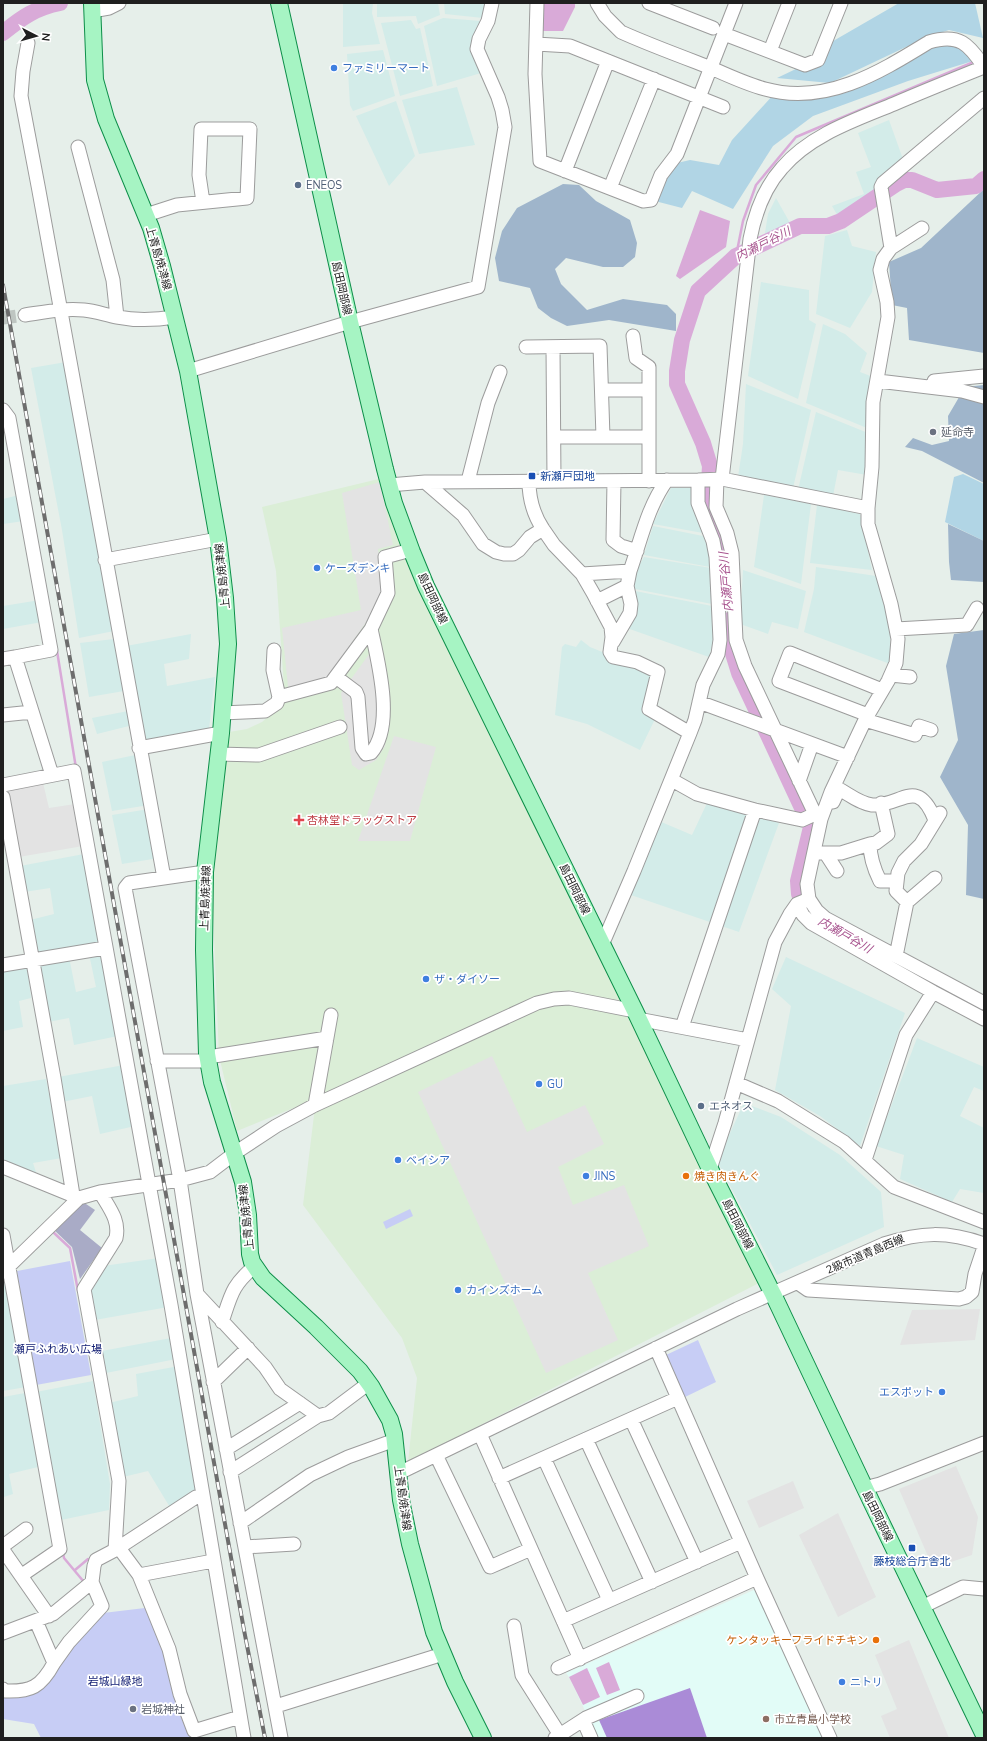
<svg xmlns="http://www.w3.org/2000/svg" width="987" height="1741" font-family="'Nunito Sans','Noto Sans JP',sans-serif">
  <rect width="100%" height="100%" fill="#e6efea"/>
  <path fill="#dbeed7" d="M387,477L394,526L416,578L761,1282L408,1462L417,1378L402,1338L303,1205L316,1099L237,1131L219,1056L212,888L229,732L247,729L262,722L285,702L276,571L262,507Z"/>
  <path fill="#e2fcf7" d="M756,1589L825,1738H598L569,1677L566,1673Z"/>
  <path fill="#d3ece9" d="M343,3H373L372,13L380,44L343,47Z
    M377,3H438L440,15L418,24L416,16L377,17Z
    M444,3H485L483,18L445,14Z
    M443,18L481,21V73L437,86L424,26Z
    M411,20L416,29L420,28L433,86L400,96L381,23Z
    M383,50L395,96L353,111L350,105L347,54Z
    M457,87L475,145L419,154L402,100Z
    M396,101L415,156L389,186L356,116Z
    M889,120L904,162L880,192L839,218L832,206L864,194L856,172L871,167L858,133Z
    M776,198L790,223L764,239L768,214Z
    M847,230L852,246L876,252L872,292L850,328L816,314L825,236Z
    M761,282L809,290V320L816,324L798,399L748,376Z
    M823,324L845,334L867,353L860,372L873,377L867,428L806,403Z
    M66,362L114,631L79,638L62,530L31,368Z
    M746,384L811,410L793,488L738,477L743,444Z
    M816,412L868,433L867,475L838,470L833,496L798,490Z
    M671,488H692L695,510L703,533L653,524Z
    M19,495L24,521L3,524V499Z
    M764,495L811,504L801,584L754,567Z
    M817,505L860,514L872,570L810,563Z
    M653,526L703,536L709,550L710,567L644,555Z
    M644,557L711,568L712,604L630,588L634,575Z
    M816,567L876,576L890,626V664L804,632L814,589Z
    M743,570L806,591L798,629L772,622L768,634L740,624Z
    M630,590L712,606L714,637L709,657L624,627Z
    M40,600L42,622L3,629V606Z
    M191,634L189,659L164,664L167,686L215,677L209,729L144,742L126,646Z
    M114,639L124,691L89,697L80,643Z
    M581,640L590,647L654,673L656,717L640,750L587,724L555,715L562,647L565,644L576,647Z
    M128,711L129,726L97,734L92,718Z
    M140,754L149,805L112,811L102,762Z
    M708,801L779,823L739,932L628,894L659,821L692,835Z
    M149,809L159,858L122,864L112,815Z
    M84,854L101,943L36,955L30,920L54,914L50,888L24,892L20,866Z
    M103,951L118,1036L74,1045L69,1018L48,1022L38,963L69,957L76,992L96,987L89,954Z
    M786,957L905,1013L860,1146L820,1116L775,1090L791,1006L772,989Z
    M27,965L31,998L19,1001L23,1027L3,1031V969Z
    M917,1038L984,1067V1091L974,1087L960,1116L984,1128V1193L960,1189L952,1202L900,1179L904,1155L876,1146Z
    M124,1065L135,1126L100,1134L92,1096L62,1102L58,1077Z
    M46,1079L62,1158L33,1163L37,1175L3,1161V1086Z
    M744,1103L781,1117L840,1155L881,1192L884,1227L777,1275L717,1161Z
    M159,1258L168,1307L95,1320L90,1286L103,1266Z
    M6,1279L26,1387L3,1391V1281Z
    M171,1338L176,1359L106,1373L102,1351Z
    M179,1366L200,1492L171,1509L148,1471L123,1477L109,1403L138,1396L136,1374Z
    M93,1381L110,1484L109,1510L61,1520L36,1392Z
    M25,1393L38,1467L9,1474L13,1494L4,1497L3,1495V1397Z"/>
  <path fill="#b1d5e5" d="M899,3H975L983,38L949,30L927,37L830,83L777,78L800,67L828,44Z
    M939,39L960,44L976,60L908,81L813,116L773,146L733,209L692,191L682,208L651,200L677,163L690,160L719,165L732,140L774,94L836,89Z
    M963,474L984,484V541L945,522L954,477Z"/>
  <path fill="#9fb5cb" d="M563,184L579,185L596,201L630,220L637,243L635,257L623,267H603L566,258L555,269L561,284L587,310L623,299L667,305L676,314V331L609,320L567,326L551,318L538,308L530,288L499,281L495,258L502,231L517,208Z
    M984,189V353L909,340L907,308L892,305L889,262L921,248Z
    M984,385V483L922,451L905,447L913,438L932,445L949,441L948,416L965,387Z
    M948,524L984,541V582L951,580L949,562Z
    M984,630V899L966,895L968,825L940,777L958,740L946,666L954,634Z"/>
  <path fill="#a9abc6" d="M83,1202L95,1210L80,1230L102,1248L80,1279L72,1247L53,1229Z"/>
  <path fill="#c7cdf5" d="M410,1209L413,1216L386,1229L383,1222Z
    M70,1261L91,1375L36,1385L17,1271Z
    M698,1340L716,1382L685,1397L666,1355Z
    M145,1608L166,1649L193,1738H41L34,1724L3,1719V1694L26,1693L103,1613Z"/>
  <path fill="#aa8bd7" d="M690,1688L707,1738H607L599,1720Z"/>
  <path fill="#e3e3e3" d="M380,482L393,545L378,549L384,591L367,621L325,681L288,687L282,628L361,610L342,493Z
    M380,639L387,713L385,746L376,760L359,770L352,765L341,693Z
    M394,736L436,747L410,841H358Z
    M43,783L49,808L75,804L83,846L19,857L7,789Z
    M492,1056L527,1132L585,1105L604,1144L558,1167L573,1205L624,1185L649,1246L588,1273L618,1340L546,1373L418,1092Z
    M980,1309L975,1340L900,1345L912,1310Z
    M956,1466L978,1517L972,1555L933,1568L899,1489Z
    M793,1481L804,1508L759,1528L747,1501Z
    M838,1513L876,1597L838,1617L799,1535Z
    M909,1640L949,1738H890L881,1716L897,1709L875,1655Z"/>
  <path fill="#d9aad8" d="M542,3H575V7L563,31H541Z
    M700,210L730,221L726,247L680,279L676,276Z
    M609,1662L620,1690L607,1695L596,1668Z
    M587,1668L600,1697L583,1705L569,1677Z"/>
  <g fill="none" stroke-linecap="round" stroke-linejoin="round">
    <path stroke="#d9aad8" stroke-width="2.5" d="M736,256L743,221L756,185L796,137L976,61
      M57,651L76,768
      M53,1232L70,1248L78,1291
      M63,1553L64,1558L84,1582
      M75,1570L88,1559"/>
    <path stroke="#d9aad8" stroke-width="16" d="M3,33C22,17 36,8 60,3
      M728,587L723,546L711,516L708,499L710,466L703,443L677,384V371L682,340L698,291L736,256L800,226H828L841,221L896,184L904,180H912L937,190L976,186L984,179
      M729,620L730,644L739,673L811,827L798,881L799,894L807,910L810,914
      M914,973L984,1011"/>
    <path stroke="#bec5c1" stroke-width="13" stroke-dasharray="13 6" stroke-linecap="butt" d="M3,318L25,315"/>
    <defs>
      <path id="minor" d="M537,3L535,74L540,161L643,201L651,200L661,175L677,154L736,3
        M597,3L605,16L621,32C650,45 680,56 709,67C727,75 746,84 765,89C826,106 880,72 929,42C959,33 969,44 984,67
        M649,3L713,28
        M92,11L109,8L119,3
        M724,34L805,65L818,60L841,3
        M28,43L23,71L21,96C71,356 115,617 164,878
        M536,44L570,46L723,107
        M770,51L789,3
        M78,147L113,280L117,317
        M565,171L608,61
        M610,188L654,79
        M146,215L177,205L247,198L250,129H201L199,175L203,202
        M922,228L891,248L883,259L880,270L887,302L888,317L873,402L872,467L868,508V524L891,604L898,639L896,663L888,681L865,720L831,792L821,819L807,884L809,899L817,911L825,918L984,1003
        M891,248L881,187L883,183L984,98
        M25,315C45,312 64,308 84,310C95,311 106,315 117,317C137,321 156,320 175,317
        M633,336L636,358L649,367V481
        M526,347L600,346L603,437
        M553,347L554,481
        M188,371L350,322L478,287L505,127L502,110L498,97L477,49L479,39L488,21L492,3
        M878,381L962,391L984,397
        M934,381L984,376
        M602,390H649
        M3,410L9,418L51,650L15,657
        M554,437H649
        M717,479L716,507L727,533L732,553L736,640L745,666L815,814L821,819
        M722,479L750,239C755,213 764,188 782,168C810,135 855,120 894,104C924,91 954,79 984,67
        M468,481L488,403L500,372
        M529,481C529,500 533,514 543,529
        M614,481L613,540L621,546L637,551
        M425,482L463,515L483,544L496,552L504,554H513L519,550L530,537L543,529L554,545L582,574L593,593L611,627L612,637L610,652L613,657L637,662L658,672L649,709L690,733
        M389,485L425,482L698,480L722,479L868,508
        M105,560L218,539
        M582,574L630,571C641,540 647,508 667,480
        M597,601L627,586
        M896,629L967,625L977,608
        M613,642L630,613L631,604L627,586L630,571
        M274,650L273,670L279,697
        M3,659L15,657L52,775
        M891,675L910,677
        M336,677L356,692L358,697L362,748L366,754L371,753C395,726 378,661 371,629
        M699,702L848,757
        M222,713L265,711L277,703L279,697L331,683L371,629L388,593L385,557L411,550
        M3,715L32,712
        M868,715L779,681L790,653L882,690
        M865,720L915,735L919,726L931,730
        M139,748L221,733
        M218,754L259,755L340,727
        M672,780L697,794L755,810L802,820L815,814
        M799,781L812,744
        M3,785L74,771L171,1305L244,1738
        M3,797L54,1078L73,1195
        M833,802L839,789C850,795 859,803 872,805C901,807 917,775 935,820
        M870,844L876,843L888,834L881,803
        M814,853H841L870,844C870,857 874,869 880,881H896
        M826,854L837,871
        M205,872L129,883L125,888L180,1180L197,1294L281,1738
        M907,902L935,878
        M797,904L803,915L811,923L933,992L984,1019
        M602,945L634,871L690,733L695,720L703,685L718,654L720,640L716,557L713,541L698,503V480
        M896,956L907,902L896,891L898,873L904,861L921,844L940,813
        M3,965L105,948
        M638,1019L748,1040
        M682,1027L755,810
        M208,1057L327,1038
        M157,1061H209
        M736,1083L778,1101L844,1142L894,1187L984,1222
        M315,1105L331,1015
        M865,1160L906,1035L933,992
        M3,1167L79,1198
        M710,1169L725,1123L775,942L790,914L797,904L809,899
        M100,1192C109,1208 120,1220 116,1238L84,1289L119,1481L115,1550
        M3,1235L60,1549L22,1575
        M3,1272L79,1198L100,1192L180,1180L210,1172L235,1153L276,1126L315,1105L537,1003L554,999L569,998L635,1011
        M798,1283L808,1290L959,1299L966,1297L972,1292L975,1274L984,1247
        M197,1294L265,1367L280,1389L318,1416
        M222,1322C231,1295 232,1285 255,1266
        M656,1348L757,1578L830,1738
        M213,1382L248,1348
        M631,1419L697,1562
        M480,1434L580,1659
        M586,1439L652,1582
        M226,1449L300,1403
        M436,1455L490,1567L531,1549
        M544,1458L609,1600
        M230,1472L318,1416L329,1413L369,1383
        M399,1473L737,1309L884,1244C921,1232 947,1231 984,1244
        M499,1478L678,1398
        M864,1488L880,1484L984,1443
        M240,1523L310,1475L348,1457L395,1440
        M3,1546L26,1529
        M245,1547L294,1544
        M119,1548L139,1575L169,1649L180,1694L194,1731L240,1717
        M3,1550L49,1616
        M139,1575L213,1561
        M922,1607L963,1587L984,1589
        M563,1621L741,1542
        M514,1626L522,1675L560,1735
        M3,1633L53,1614L92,1582
        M54,1663L69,1642L102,1606L92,1582L94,1566L96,1560L115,1550L196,1497H202
        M558,1668L757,1578
        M3,1689L5,1691C31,1692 41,1687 54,1663L36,1621
        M276,1706L443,1654
        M583,1720L591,1738
        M555,1738L586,1718L637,1696"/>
      <path id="major" d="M92,3L95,80L106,119L151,228L162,266L188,371L218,539L225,598L228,644L221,733L205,872L204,950L207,1054L212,1082L243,1182L248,1215L250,1254L252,1262L263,1278L316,1327L360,1371L371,1386L390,1420L394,1434L401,1500L410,1544L434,1632L455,1682L483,1738
        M279,3L350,322L385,469L394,503L412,552L426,586L635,1011L710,1169L773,1294L871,1501L984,1735"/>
    </defs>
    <use href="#minor" stroke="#9c9c9c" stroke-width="15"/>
    <use href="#major" stroke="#0d8e49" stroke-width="18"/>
    <use href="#minor" stroke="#fff" stroke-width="13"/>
    <use href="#major" stroke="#a6f4c3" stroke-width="16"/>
    <defs>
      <path id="rail" d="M3,285L244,1630L265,1738"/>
    </defs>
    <use href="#rail" stroke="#6d6d6d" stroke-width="4"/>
    <use href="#rail" stroke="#fff" stroke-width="2.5" stroke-dasharray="8" stroke-linecap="butt"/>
  </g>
  <g fill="#3f7fe0" stroke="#fff" stroke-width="1.5">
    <circle cx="334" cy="68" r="4"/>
    <circle cx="317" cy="568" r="4"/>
    <circle cx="426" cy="979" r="4"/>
    <circle cx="539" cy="1084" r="4"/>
    <circle cx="398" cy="1160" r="4"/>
    <circle cx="586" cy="1176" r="4"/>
    <circle cx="458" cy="1290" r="4"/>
    <circle cx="942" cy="1392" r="4"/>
    <circle cx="842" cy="1682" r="4"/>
  </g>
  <g fill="#5c6f8a" stroke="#fff" stroke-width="1.5">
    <circle cx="298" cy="185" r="4"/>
    <circle cx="701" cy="1106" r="4"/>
  </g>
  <g fill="#6b7280" stroke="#fff" stroke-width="1.5">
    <circle cx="933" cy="432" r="4"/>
    <circle cx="133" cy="1709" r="4"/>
  </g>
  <g fill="#1a4fb4" stroke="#fff" stroke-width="1.5">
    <rect x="528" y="472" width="8" height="8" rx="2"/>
    <rect x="908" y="1544" width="8" height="8" rx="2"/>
  </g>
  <path fill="#e0444e" stroke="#fff" stroke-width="1.5" d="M297 814h4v4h4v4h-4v4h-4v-4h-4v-4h4z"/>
  <g fill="#e8710a" stroke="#fff" stroke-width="1.5">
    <circle cx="686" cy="1176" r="4"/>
    <circle cx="876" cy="1640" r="4"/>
  </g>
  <circle fill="#8d6e63" stroke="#fff" stroke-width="1.5" cx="766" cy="1719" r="4"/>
  <g text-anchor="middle" stroke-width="3.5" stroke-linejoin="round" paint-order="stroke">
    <g font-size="11" fill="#366cbe" stroke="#fff" text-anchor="start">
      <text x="342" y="72">ファミリーマート</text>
      <text x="325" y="572">ケーズデンキ</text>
      <text x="434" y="983">ザ・ダイソー</text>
      <text x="547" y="1088">GU</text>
      <text x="406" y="1164">ベイシア</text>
      <text x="594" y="1180">JINS</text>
      <text x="466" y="1294">カインズホーム</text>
      <text x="934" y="1396" text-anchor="end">エスポット</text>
      <text x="850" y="1686">ニトリ</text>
    </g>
    <g font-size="11" fill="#4e5e75" stroke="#fff" text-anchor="start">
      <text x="306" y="189">ENEOS</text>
      <text x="709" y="1110">エネオス</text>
    </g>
    <g font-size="11" fill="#1f1f1f" stroke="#fff">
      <text transform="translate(159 258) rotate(74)" y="4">上青島焼津線</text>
      <text transform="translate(342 288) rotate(77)" y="4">島田岡部線</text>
      <text transform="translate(222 576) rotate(-96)" y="4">上青島焼津線</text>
      <text transform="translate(433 598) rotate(65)" y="4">島田岡部線</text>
      <text transform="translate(575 889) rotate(64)" y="4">島田岡部線</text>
      <text transform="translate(205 898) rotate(-88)" y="4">上青島焼津線</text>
      <text transform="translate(246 1217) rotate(-96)" y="4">上青島焼津線</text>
      <text transform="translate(738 1224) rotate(63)" y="4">島田岡部線</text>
      <text transform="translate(865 1254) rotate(-23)" y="4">2級市道青島西線</text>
      <text transform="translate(403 1498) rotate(82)" y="4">上青島焼津線</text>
      <text transform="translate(878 1516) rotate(64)" y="4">島田岡部線</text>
    </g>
    <g font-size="11" fill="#5b616d" stroke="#fff" text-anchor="start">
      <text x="941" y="436">延命寺</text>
      <text x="141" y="1713">岩城神社</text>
    </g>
    <g font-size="11" fill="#164399" stroke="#fff" text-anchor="start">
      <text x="540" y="480">新瀬戸団地</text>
      <text x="912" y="1565" text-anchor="middle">藤枝総合庁舎北</text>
    </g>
    <g font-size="11" fill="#be3a42" stroke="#fff" text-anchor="start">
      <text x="307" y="824">杏林堂ドラッグストア</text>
    </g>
    <g font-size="11" fill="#c56008" stroke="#fff" text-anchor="start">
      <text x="694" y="1180">焼き肉きんぐ</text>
      <text x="868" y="1644" text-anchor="end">ケンタッキーフライドチキン</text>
    </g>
    <g font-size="11" fill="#152175" stroke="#fff">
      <text x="58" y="1353">瀬戸ふれあい広場</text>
      <text x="115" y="1685">岩城山緑地</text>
    </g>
    <g font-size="11" fill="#785e54" stroke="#fff" text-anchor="start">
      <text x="774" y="1723">市立青島小学校</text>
    </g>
    <g font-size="12" font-style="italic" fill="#a7538e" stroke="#fff">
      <text transform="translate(763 244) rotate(-27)" y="4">内瀬戸谷川</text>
      <text transform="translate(726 582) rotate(-95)" y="4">内瀬戸谷川</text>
      <text transform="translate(845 935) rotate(30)" y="4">内瀬戸谷川</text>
    </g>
  </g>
  <rect width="987" height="1741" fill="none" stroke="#1f1f1f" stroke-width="8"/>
  <g transform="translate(36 36) rotate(96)" stroke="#ffffff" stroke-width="3" paint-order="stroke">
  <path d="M0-3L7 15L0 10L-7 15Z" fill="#1f1f1f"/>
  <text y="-6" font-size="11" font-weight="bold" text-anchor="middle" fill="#1f1f1f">N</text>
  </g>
</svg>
